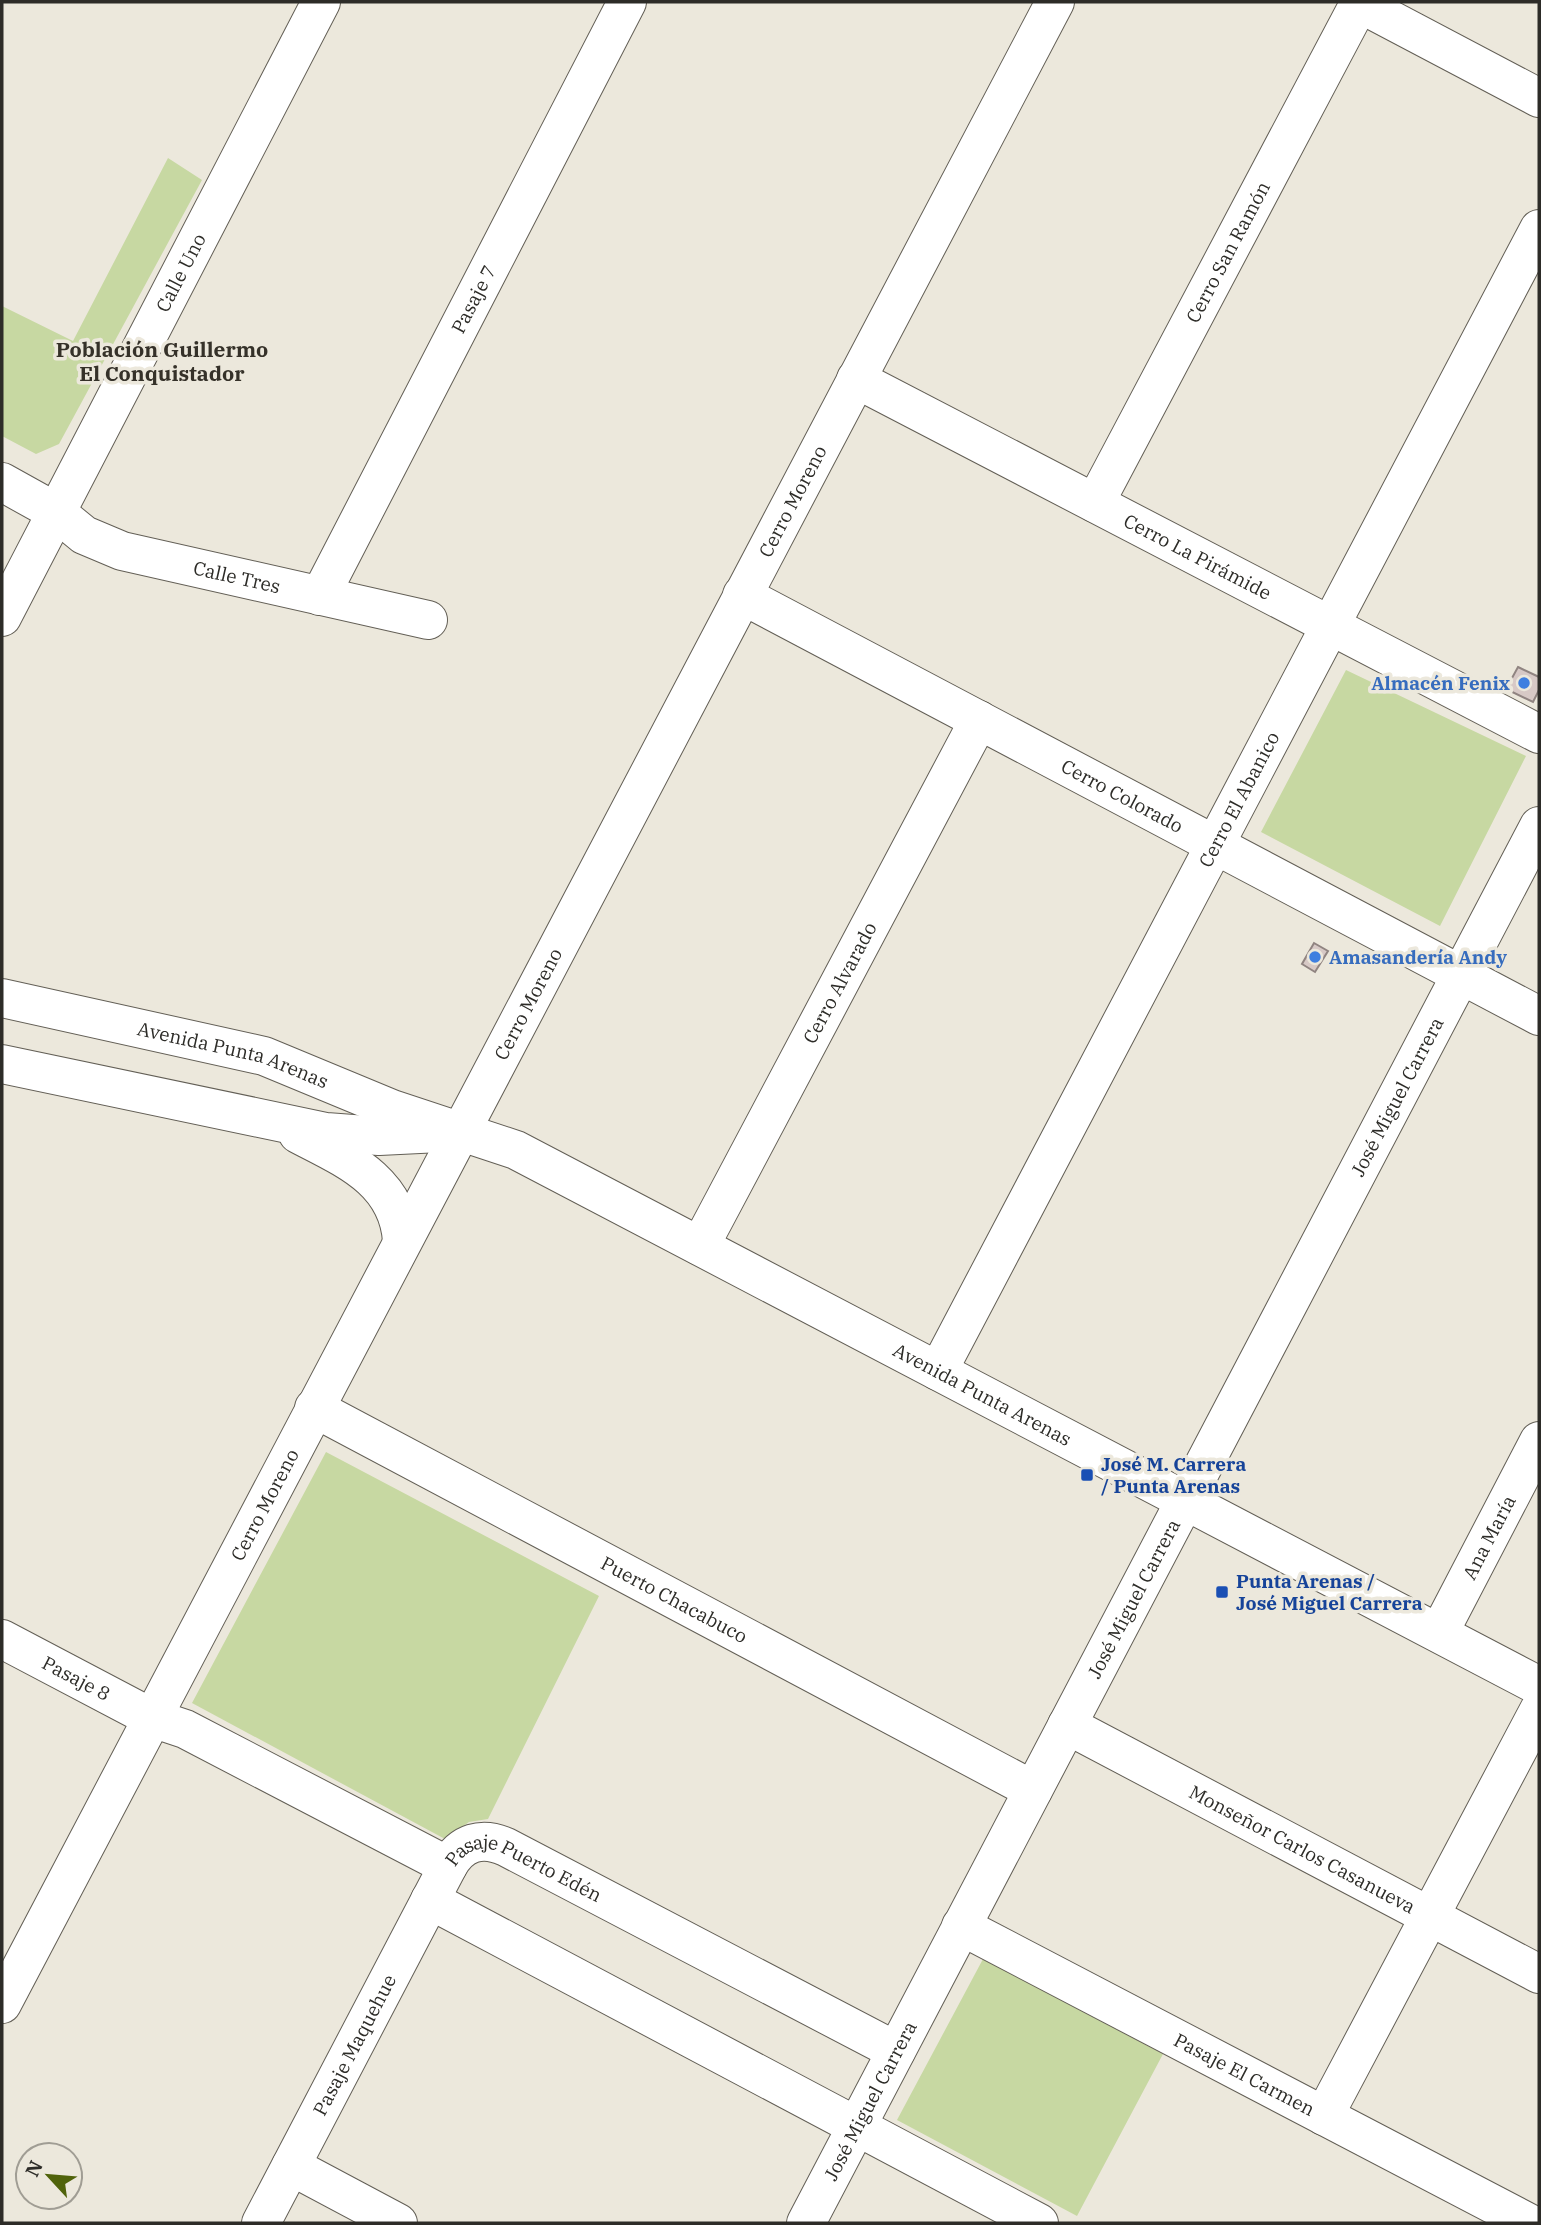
<svg xmlns="http://www.w3.org/2000/svg" width="1541" height="2225" font-family="'IBM Plex Serif',serif">
  <rect width="100%" height="100%" fill="#ece8dc"/>
  <path fill="#c7d8a2" d="M168,158L202,180L59,444L36,454L2,436V306L73,341Z
    M1346,670L1526,756L1440,926L1261,832Z
    M326,1452L599,1596L488,1819L469,1822L445,1839L192,1703Z
    M983,1959L1163,2054L1077,2216L897,2120Z"/>
  <path fill="#d7c9c6" stroke="#908481" stroke-width="2" d="M1518,667L1539,677V690L1533,702L1506,689Z
    M1314,943L1328,951L1315,972L1302,964Z"/>
  <g fill="none" stroke-linecap="round" stroke-linejoin="round">
    <defs>
      <g id="minor">
        <path d="M1357,2L1539,98"/>
        <path id="s1" d="M856,379L1539,734"/>
        <path id="s2" d="M2,482L56,512L84,535L122,551L428,620"/>
        <path id="s3" d="M1095,503L1360,2"/>
        <path id="s4" d="M742,595L1539,1016"/>
        <path id="s5" d="M320,596L627,2"/>
        <path id="s6" d="M2,617L321,2"/>
        <path id="s7" d="M700,1246L979,720"/>
        <path id="s8" d="M938,1371L1539,229"/>
        <path id="s9" d="M314,1408L1033,1790"/>
        <path id="s10" d="M1439,1633L1539,1441"/>
        <path id="s11" d="M2,1639L152,1718L185,1729L448,1866"/>
        <path id="s12" d="M1067,1725L1539,1974"/>
        <path d="M430,1900L1039,2223"/>
        <path id="s13" d="M961,1926L1529,2223"/>
        <path id="s14" d="M2,2004L1055,2"/>
        <path d="M1324,2116L1539,1710"/>
        <path d="M291,2166L398,2223"/>
        <path id="s15" d="M261,2223L448,1866C461,1842 482,1836 506,1847L896,2051"/>
        <path id="s16" d="M806,2223L1539,826"/>
      </g>
      <g id="major">
        <path id="s17" d="M2,998L264,1056L392,1109L516,1150L1539,1686"/>
        <path d="M2,1064L326,1132L379,1136L440,1133"/>
        <path d="M298,1134C346,1159 398,1180 402,1241"/>
      </g>
    </defs>
    <use href="#minor" stroke="#635f56" stroke-width="40"/>
    <use href="#major" stroke="#635f56" stroke-width="40"/>
    <use href="#minor" stroke="#fff" stroke-width="38"/>
    <use href="#major" stroke="#fff" stroke-width="38"/>
  </g>
  <g fill="#3f7fe0" stroke="#ece8dc" stroke-width="2.5">
    <circle cx="1524" cy="683" r="7"/>
    <circle cx="1315" cy="957" r="7"/>
  </g>
  <g fill="#1a4fb4" stroke="#ece8dc" stroke-width="2.5">
    <rect x="1080" y="1468" width="14" height="14" rx="3.5"/>
    <rect x="1215" y="1585" width="14" height="14" rx="3.5"/>
  </g>
  <g text-anchor="middle" stroke-width="7" stroke-linejoin="round" paint-order="stroke">
    <g font-size="19" fill="#2d2c28" stroke="#ece8dc">
      <text dy="7" stroke="none"><textPath href="#s3" startOffset="284">Cerro San Ramón</textPath></text>
      <text dy="7" stroke="none"><textPath href="#s6" startOffset="388">Calle Uno</textPath></text>
      <text dy="7" stroke="none"><textPath href="#s5" startOffset="334">Pasaje 7</textPath></text>
      <text dy="7" stroke="none"><textPath href="#s14" startOffset="1698">Cerro Moreno</textPath></text>
      <text dy="7" stroke="none"><textPath href="#s1" startOffset="385">Cerro La Pirámide</textPath></text>
      <text dy="7" stroke="none"><textPath href="#s2" startOffset="257">Calle Tres</textPath></text>
      <text dy="7" stroke="none"><textPath href="#s4" startOffset="430">Cerro Colorado</textPath></text>
      <text dy="7" stroke="none"><textPath href="#s8" startOffset="646">Cerro El Abanico</textPath></text>
      <text dy="7" stroke="none"><textPath href="#s7" startOffset="298">Cerro Alvarado</textPath></text>
      <text dy="7" stroke="none"><textPath href="#s14" startOffset="1130">Cerro Moreno</textPath></text>
      <text dy="7" stroke="none"><textPath href="#s17" startOffset="238">Avenida Punta Arenas</textPath></text>
      <text dy="7" stroke="none"><textPath href="#s16" startOffset="1272">José Miguel Carrera</textPath></text>
      <text dy="7" stroke="none"><textPath href="#s17" startOffset="1064">Avenida Punta Arenas</textPath></text>
      <text dy="7" stroke="none"><textPath href="#s14" startOffset="564">Cerro Moreno</textPath></text>
      <text dy="7" stroke="none"><textPath href="#s10" startOffset="108">Ana María</textPath></text>
      <text dy="7" stroke="none"><textPath href="#s9" startOffset="408">Puerto Chacabuco</textPath></text>
      <text dy="7" stroke="none"><textPath href="#s16" startOffset="705">José Miguel Carrera</textPath></text>
      <text dy="7" stroke="none"><textPath href="#s11" startOffset="84">Pasaje 8</textPath></text>
      <text dy="7" stroke="none"><textPath href="#s12" startOffset="266">Monseñor Carlos Casanueva</textPath></text>
      <text dy="7" stroke="none"><textPath href="#s15" startOffset="492">Pasaje Puerto Edén</textPath></text>
      <text dy="7" stroke="none"><textPath href="#s15" startOffset="201">Pasaje Maquehue</textPath></text>
      <text dy="7" stroke="none"><textPath href="#s13" startOffset="320">Pasaje El Carmen</textPath></text>
      <text dy="7" stroke="none"><textPath href="#s16" startOffset="138">José Miguel Carrera</textPath></text>
    </g>
    <g font-size="19" font-weight="bold" fill="#366cbe" stroke="#ece8dc" text-anchor="end">
      <text x="1510" y="690">Almacén Fenix</text>
      <text x="1329" y="964" text-anchor="start">Amasandería Andy</text>
    </g>
    <g font-size="19" font-weight="bold" fill="#164399" stroke="#ece8dc" text-anchor="start">
      <text x="1101" y="1471">José M. Carrera<tspan x="1101" dy="22">/ Punta Arenas</tspan></text>
      <text x="1236" y="1588">Punta Arenas /<tspan x="1236" dy="22">José Miguel Carrera</tspan></text>
    </g>
    <g font-size="21" font-weight="bold" fill="#353129" stroke="#ece8dc">
      <text x="162" y="357">Población Guillermo<tspan x="162" dy="24">El Conquistador</tspan></text>
    </g>
  </g>
  <rect width="1541" height="2225" fill="none" stroke="#2d2c28" stroke-width="7"/>
  <g transform="translate(49 2176) rotate(296)"><circle r="33" fill="#ece8dc" stroke="#a09d94" stroke-width="2"/>
  <path d="M0-5L12 26L0 18L-12 26Z" fill="#50630b"/>
  <text y="-10" font-size="19" font-weight="bold" text-anchor="middle" fill="#2d2c28">N</text>
  </g>
</svg>
